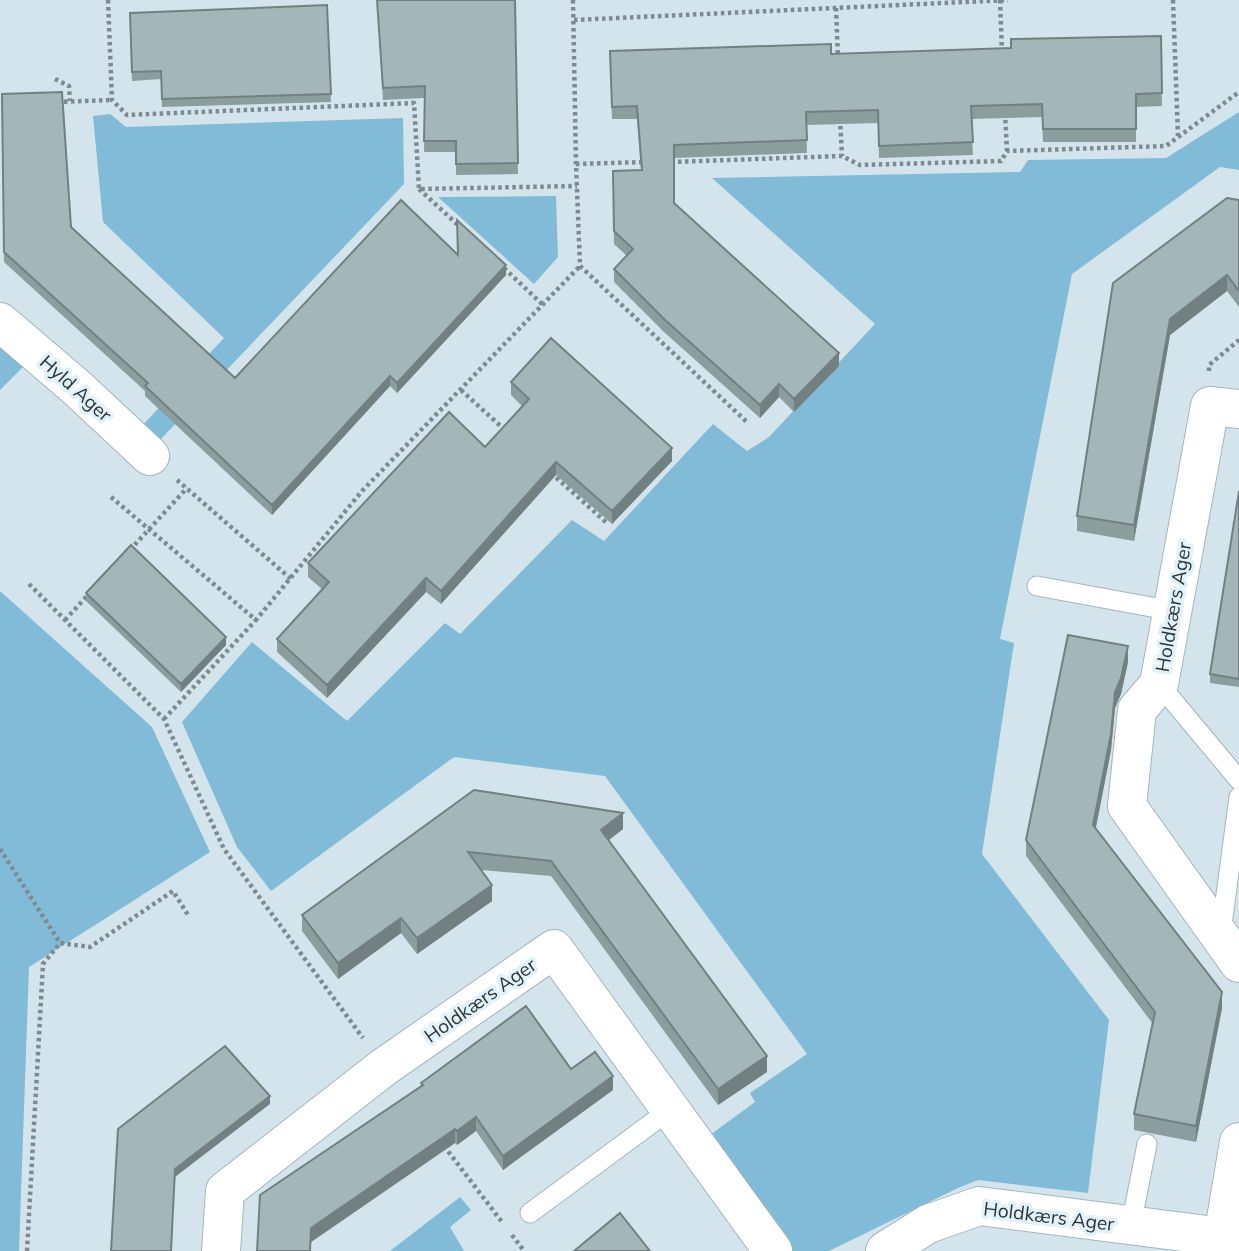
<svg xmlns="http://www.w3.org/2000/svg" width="1239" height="1251" font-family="Mulish,sans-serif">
  <rect width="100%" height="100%" fill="#d4e4ed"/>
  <path fill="#82bbd7" d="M1239,112V170L1220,167L1072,274L1000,639L1014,643L982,854L1109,1020L1088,1193L978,1180L958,1188L829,1251H792L710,1135L755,1102L750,1093L807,1054L605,776L454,757L271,891L237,847L182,722L252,642L347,721L445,623L460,634L572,520L604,541L713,424L747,451L769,437L875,324L712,178L1020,172L1028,160L1166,158Z
    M110,114L126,127L403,118L404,184L158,442L141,427L224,338L103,222L93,116Z
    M556,196L558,257L534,284L438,197Z
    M0,338L28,362L0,390Z
    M0,591L152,727L210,852L29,967L19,1251H0Z
    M460,1197L471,1210L450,1227L464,1251H390Z"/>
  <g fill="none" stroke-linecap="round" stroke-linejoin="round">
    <defs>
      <path id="service" d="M1037,586L1173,611
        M1159,684L1239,780
        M1221,932L1239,797
        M530,1213L671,1109
        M1131,1225L1147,1144"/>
      <path id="minor" d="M0,322L76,387L150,456
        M1239,409L1210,406L1159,684L1137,710L1127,806L1239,963
        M1223,1237L1239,1142
        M221,1251L225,1191L384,1067L554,949L773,1251
        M885,1251L928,1224L979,1206L1223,1237L1224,1251"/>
    </defs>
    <use href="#service" stroke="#a5b5bd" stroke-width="21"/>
    <use href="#minor" stroke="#a5b5bd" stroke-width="40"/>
    <path stroke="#7e8990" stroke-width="4.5" stroke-dasharray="3.5 3.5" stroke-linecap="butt" d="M108,0L112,100L127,115L414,103L419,189L577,186
      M573,0L576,164L580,266L748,423
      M1000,0L1002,52
      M1173,0L1178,136
      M836,8L838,58
      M574,20L1008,0
      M55,79L69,86L70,101
      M57,102L112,100
      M1005,113L1007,151
      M840,119L842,156
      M671,162L842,156L860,165L1001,161L1007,151L1166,146L1239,92
      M576,164L645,162
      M419,189L459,226
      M504,268L543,305
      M1209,371V365L1239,340
      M461,390L506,431
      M551,473L608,524
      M177,480L291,579
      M111,497L256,620L362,491L580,266
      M130,550L187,488
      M29,584L164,719L224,849L363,1038
      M65,620L88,595
      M164,719L256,620
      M0,849L60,943L90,947L173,891L188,915
      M444,1146L502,1222
      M512,1235L524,1251
      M27,1251L43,964L60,943"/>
    <use href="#service" stroke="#fff" stroke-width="19"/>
    <use href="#minor" stroke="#fff" stroke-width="38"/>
  </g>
  <path fill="#8c9d9e" d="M377,0H515L518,174L456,175V152H424L425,98L383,100Z
    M327,5L331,102L162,107L161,79L132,81L130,13Z
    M1161,36L1162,106L1136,107V142H1043L1042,117L971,119L973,155L879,158L878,123L806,125L807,153L674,158V203L839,366L794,412L779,397L760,418L664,332L614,282V269L627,256L614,244L613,171L641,170L637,119H612L610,64L1011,48Z
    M2,94L71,227L235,378L457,255L506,275L397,393L390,386L272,515L145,396V391L4,262Z
    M1239,200V307L1227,291L1170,335L1134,541L1077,531V516L1113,283Z
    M511,382L672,461L612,524L556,475L441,604L426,592L327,698L277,652V639L323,590L308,577V563L485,447L522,406L511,395Z
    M1239,491V687L1210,683V674Z
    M86,593L226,645L181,692L86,601Z
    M1128,662L1121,694L1115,708L1111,750L1096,828L1222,1008L1196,1142L1134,1130V1114L1153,1024L1026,856V840Z
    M474,790L623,829L609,840L767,1072L718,1105L551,876L481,870L492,901L417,954L401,933L338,979L302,931V915Z
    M571,1069L613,1090L503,1170L476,1131L457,1145L455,1143L311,1242V1251H257L421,1086V1083Z"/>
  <path fill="#728081" d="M506,265V275L397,393V383Z
    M1227,275V291L1170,335L1134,541V525L1170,319Z
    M839,353V366L794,412V399Z
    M390,376V386L272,515V505Z
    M779,384V397L760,418V405Z
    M672,448V461L612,524V511Z
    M556,462V475L441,604V591Z
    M426,578V592L327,698V685Z
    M226,637V645L181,692V684Z
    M1128,646V662L1121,694L1115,708L1111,750L1093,841V825L1115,692Z
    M623,813V829L601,846V830Z
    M492,885V901L417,954V938Z
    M401,918V933L338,979V963Z
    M1222,992V1008L1196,1142V1126Z
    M767,1056V1072L718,1105V1089Z
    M613,1076V1090L503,1170V1156Z
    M270,1096V1104L175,1177V1169Z
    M476,1117V1131L457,1145V1131Z
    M455,1129V1143L311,1242L310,1251L311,1228Z"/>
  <path fill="#a3b7b8" stroke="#728081" stroke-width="2" d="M377,0H515L518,163L456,164V141H424L425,86L383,88Z
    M327,5L331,94L162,99L161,71L132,72L130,13Z
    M1161,36L1162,93L1136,94V129H1043L1042,104L971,106L973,142L879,146L878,110L806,112L807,140L674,145V203L839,353L794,399L779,384L760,405L664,319L614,269L633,249L614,231L613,171L642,170L637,106L612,107L610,51L831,44V54L1011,48V39Z
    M62,92L71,227L235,378L401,200L458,255L457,220L506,265L397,383L390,376L272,505L145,386L148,383L4,252L2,94Z
    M1227,198L1239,200V291L1227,275L1170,319L1134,525L1077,516L1113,283Z
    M551,338L672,448L612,511L556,462L441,591L426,578L327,685L277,639L329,582L308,563L449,412L485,447L529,399L511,382Z
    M1239,491V679L1210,674Z
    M131,545L226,637L181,684L86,593Z
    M1068,635L1128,646L1121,678L1115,692L1111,734L1093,825L1222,992L1196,1126L1134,1114L1155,1012L1026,840Z
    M474,790L623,813L601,830L767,1056L718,1089L551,861L468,852L492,885L417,938L401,918L338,963L302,915Z
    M526,1006L571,1069L595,1052L613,1076L503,1156L476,1117L457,1131L455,1129L311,1228L310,1251H257L260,1195L423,1085L421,1083Z
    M225,1046L270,1096L175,1169L171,1251H111L118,1129Z
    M620,1213L650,1251H574Z"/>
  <g text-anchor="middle" stroke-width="7" stroke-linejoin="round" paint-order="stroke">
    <g font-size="19" fill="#2d3337" stroke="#e1f2fb">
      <text transform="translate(76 388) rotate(42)" y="7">Hyld Ager</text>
      <text transform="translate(1173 607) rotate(-80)" y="7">Holdkærs Ager</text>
      <text transform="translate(480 1000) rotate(-35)" y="7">Holdkærs Ager</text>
      <text transform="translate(1049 1216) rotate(7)" y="7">Holdkærs Ager</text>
    </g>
  </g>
</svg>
